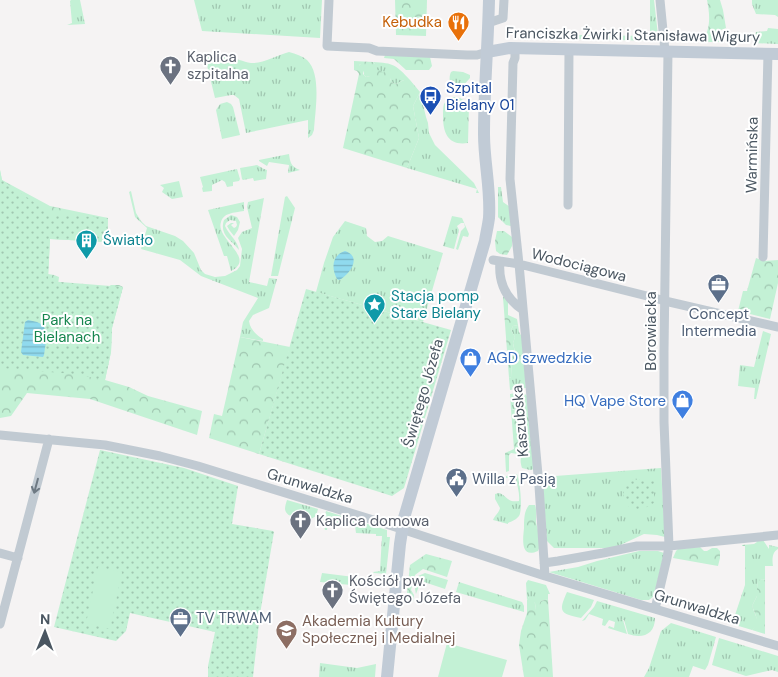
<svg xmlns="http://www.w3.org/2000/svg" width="778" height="677" font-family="'DM Sans',sans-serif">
  <defs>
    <pattern id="grass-tufts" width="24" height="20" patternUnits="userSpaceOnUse" patternTransform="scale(1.25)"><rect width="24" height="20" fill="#c3f1d5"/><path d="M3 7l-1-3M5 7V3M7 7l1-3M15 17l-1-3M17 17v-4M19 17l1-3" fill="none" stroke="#a0c6b0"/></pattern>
    <pattern id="forest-crowns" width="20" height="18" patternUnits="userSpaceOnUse" patternTransform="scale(1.25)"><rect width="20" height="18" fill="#c3f1d5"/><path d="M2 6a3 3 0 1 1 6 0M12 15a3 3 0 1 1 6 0" fill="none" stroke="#a0c6b0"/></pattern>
    <pattern id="park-dots" width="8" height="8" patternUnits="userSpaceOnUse" patternTransform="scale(1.25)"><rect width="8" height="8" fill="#c3f1d5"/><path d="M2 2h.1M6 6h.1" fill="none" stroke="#a0c6b0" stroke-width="1.8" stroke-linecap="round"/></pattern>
    <pattern id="water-rules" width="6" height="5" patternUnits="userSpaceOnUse" patternTransform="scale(1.25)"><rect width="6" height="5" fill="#90daee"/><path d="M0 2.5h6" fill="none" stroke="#78b4c4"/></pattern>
  </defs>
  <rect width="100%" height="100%" fill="#f5f3f3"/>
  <path fill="url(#grass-tufts)" d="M71,0H80L85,24L67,25L72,23L70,1Z
    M194,0H322L320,38L202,31Z
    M650,0H654L658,35L657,41L579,39V35L650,36Z
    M752,0H778V17L775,15L756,14L752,4Z
    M768,28L778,29V44L753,43L756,32L767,31Z
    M289,52C296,54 302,56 307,60C322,74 315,111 314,130L312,135L308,138V120L246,133L239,99L234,95H231L215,98L205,57C213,56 220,54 228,56C236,58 243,62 251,63C262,64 278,55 289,52Z
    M373,62C394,63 396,65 410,80H404L396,84L391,82L390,78L383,73L366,77L364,75V72L359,65L361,64H375Z
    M453,71L463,72L470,75V78L461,88L452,87C449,83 449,76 451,72Z
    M420,92L426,117L428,123L429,133L435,145L474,183L479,193H476L477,189L407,168L419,138L413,106Z
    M454,97L460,98L469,104L468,143C448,146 443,133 443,116C443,112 443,107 444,104C446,100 450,98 454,97Z
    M227,102L231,104L233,107L240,135L222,139L216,110L220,104Z
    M289,154C290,162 291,167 300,170L288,173L289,165L269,162L267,166L259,161V160Z
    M257,165L264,169L267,170L266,179L254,181L253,178L243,180L242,179L240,168Z
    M237,169L240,179L239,181L233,182V186L227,187L225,182L222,180L212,185V191L203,192L202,188L203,187L200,177Z
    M179,181L183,197L172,199L162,192L164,188L160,185Z
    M498,187H501L503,202L510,207L511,226L506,225L498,217Z
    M131,191L136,213L141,221L146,226L175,236L183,241L194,253L201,270L205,274L215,277L225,276L237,270L240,266L242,249L238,238L242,232L252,228L247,207L248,202L264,198L249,282L267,286L269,278L277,279L269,308L253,315L249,321C250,329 256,335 263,339V341L240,337L243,322L258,298L201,276L180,260L141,249L147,228L135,217L130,196L129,192Z
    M287,196L295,208L278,276H271L285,197Z
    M244,202V211C239,212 234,212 229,214C225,215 222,218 221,222C215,239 257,258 231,271L227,256H224L208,210Z
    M231,215L237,217L240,222L238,230L234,236L230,231L227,226L231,223H234L231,225L234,228L236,227L237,225L236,221L230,220L226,223L225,226C229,235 238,241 239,250C231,240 219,235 224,220Z
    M452,216L462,218L469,234L468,237L463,236L458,250L456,249L461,231L465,227L464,223H461L457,226L459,230L454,249L443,246Z
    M345,221L366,228L367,236L375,242L382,241L388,236L443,253L423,322L316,292L324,263L333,237Z
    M518,325L519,332L522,337L526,388L510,390L509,378L511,377L512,357L515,352L513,343L515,337L511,330L513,326Z
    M763,331L771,334L756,399H754L755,388L738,386L740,365L754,367Z
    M516,393H524L527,396L535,469L530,470L522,468C520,462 520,458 523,453L520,452L522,440L516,410L511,409L510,394Z
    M661,468L665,537L657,535L644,534L614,548H554L547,541L542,477Z
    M517,474C520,480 523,510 519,516C516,520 512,521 508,523V524L493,520C495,515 499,513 500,508L495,499V494L499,493C508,496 507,503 519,501C520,493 517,486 516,478H506V476Z
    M287,500L318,509L316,516L311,519C303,518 286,519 285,509C285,506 286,503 287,500Z
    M326,511L387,530V537H390L386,574L374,573L373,572L380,571L382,536H376V534L356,533L355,526L328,523L327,530H325L323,522Z
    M763,540L769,549V545L778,547V549C772,552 772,560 773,566H765V580L762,579L758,582L757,588V596L752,606L757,619V625L752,630L732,624L745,585V546H742V545L754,544L757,542L756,541Z
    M639,551H658L664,553L654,596L649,600H641L549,572L578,567L597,561Z
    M322,573L362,578L361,586L320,582Z
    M425,573L448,580L445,589L421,581L416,594L415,589L418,576Z
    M528,580L546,585L550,594H548V599L541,601L536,612L535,603L529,597L527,600L526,583Z
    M459,582L522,602L524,606V612L456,592Z
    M567,592L594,600L591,607L581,618C560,614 558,612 567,592Z
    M597,601L655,618C655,635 642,639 628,634L624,620L618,619L623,620L627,634L608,628L609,626L614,628L615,622L609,620L605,626L602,625L603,619L589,614L585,620L582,621L594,607Z
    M671,623L716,637L708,665L705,670L693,666L689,677H644L649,668L661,631Z
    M719,638L778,656V672L772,670L746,676L712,665Z
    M320,663L357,668L376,664L375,677H319Z"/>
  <path fill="url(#forest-crowns)" d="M395,0H427L426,36L396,35Z
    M707,0H720L723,10L726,28L721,30L720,42H702C711,29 710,15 707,0Z
    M385,55L430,57L432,66L429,70H406L394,59L384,58Z
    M354,61L373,62L375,64L374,66H366L361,64L359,65L364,69L363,74L366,77L370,76L374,71L380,70L383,73L387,70L392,72L393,75L390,78L391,82L396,84L404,80H410L420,92L413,106L419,138L407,168L343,148L359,74L357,71L354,70Z
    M0,170L2,180L50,206L108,218L107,242L50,239L48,274L54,275L59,277L57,293L108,287L111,285H119L123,287L112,328L111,352L105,380L129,387L148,396L202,411L197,435L90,399L27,393L11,416L0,418Z
    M497,231H504L512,237V246L507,255L500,254L496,251L495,241Z
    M756,258L764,261L778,260V283L770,319L738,311L743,291H747Z
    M506,296L508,299V315L517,319L518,325L513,326L511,330L515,337L513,343L515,353L512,357L511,377L509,378L503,297Z
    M240,337L290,347L259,454L209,438L214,414L222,416Z
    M511,409L519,412C524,422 523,445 518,454L511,453L509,455V471L506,472L505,453L514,449Z
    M529,505H535C537,511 536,516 536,522C538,533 543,540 538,551C520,559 523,539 524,528C524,520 524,511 529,505Z
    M700,547L704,551H707L712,548H717L720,551V558L718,566L673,558L676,551L678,549Z
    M426,554L452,561L447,577L423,569L415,575L411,590L414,595L413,602H406L410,565Z
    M762,579L765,580V634L752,630C760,621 756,616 752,606L757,596V588L758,581Z
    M529,597L534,598L536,610L541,601L548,599L553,677H524L519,645L521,631L527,613V600Z"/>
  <path fill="url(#park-dots)" d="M0,170L2,180L51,214L108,218L107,242L50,239L48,281L123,287L112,328L111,352L105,380L74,374L0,368Z
    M306,289L451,330L404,488L392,496L259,454Z
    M100,450L184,468L238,486L232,524L273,531L274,532L260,614L253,677H208V666L215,632L130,613L126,631L116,641L54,627Z
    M629,479L654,481V503C644,510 628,515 624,498C622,490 623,486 629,479Z"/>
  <path fill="#c3f1d5" d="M98,567L122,572L110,629L86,623Z
    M447,643L507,660L502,677H438Z"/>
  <path fill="url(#water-rules)" d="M345,251C363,257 349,275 339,280L337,279C331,268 332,255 345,251Z
    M28,320L37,322L43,325L47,334L44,355L43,357L23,355L21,352L25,322Z"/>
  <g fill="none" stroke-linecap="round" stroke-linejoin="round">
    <path stroke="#c1cad2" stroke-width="9" d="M329,0L327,46L369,48L377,51L467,55H477L487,52
      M660,0L665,51
      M488,23L503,18L504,0
      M568,205L569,49
      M763,257L768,53
      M493,260L519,264L510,179L513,63L515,58V49
      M500,261C498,282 505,298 523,310
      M0,435L105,445L160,456L198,466L383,523L545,576L778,646
      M0,553L18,558
      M544,563L558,561L603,553L637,546H669L778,535
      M545,576L539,486L519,264L651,297L665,301L778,327
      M655,609L667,558L669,546L664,422V352L668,51
      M0,624L49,439"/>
    <path stroke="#c1cbd6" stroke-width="12" d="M487,52L510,48L778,54
      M387,677L400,544L404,518L485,241C486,234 488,226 489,218C491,190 484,162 484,134C484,89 488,45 489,0"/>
  </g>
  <defs><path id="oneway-shaft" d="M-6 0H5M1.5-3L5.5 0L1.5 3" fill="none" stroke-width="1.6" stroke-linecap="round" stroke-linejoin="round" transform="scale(1.25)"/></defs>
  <use stroke="#6e7983" href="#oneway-shaft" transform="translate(36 486) rotate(105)"/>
  <defs>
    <symbol id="restaurant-pin" viewBox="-11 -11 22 30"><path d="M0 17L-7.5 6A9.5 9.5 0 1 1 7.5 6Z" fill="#e8710a" stroke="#fff"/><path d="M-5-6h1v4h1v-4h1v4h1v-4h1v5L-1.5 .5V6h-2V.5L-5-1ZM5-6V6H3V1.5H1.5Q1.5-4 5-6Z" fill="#fff"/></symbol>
    <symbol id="church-pin" viewBox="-11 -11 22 30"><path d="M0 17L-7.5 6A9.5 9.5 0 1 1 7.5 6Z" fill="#6b7280" stroke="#fff"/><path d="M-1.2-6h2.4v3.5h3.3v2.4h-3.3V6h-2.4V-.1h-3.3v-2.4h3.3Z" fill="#fff"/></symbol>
    <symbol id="bus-pin" viewBox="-11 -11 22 30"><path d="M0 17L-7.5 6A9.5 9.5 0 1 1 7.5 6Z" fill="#1a4fb4" stroke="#fff"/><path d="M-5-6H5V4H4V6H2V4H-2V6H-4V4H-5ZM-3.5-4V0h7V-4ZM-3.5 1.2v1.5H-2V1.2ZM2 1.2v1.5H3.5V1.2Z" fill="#fff"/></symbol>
    <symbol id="building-pin" viewBox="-11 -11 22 30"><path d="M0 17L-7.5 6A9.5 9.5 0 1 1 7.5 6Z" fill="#0f9aa8" stroke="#fff"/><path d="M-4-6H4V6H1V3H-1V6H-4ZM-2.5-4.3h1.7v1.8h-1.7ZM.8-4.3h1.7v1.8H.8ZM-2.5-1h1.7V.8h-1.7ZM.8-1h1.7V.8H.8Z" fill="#fff"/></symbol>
    <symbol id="office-pin" viewBox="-11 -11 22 30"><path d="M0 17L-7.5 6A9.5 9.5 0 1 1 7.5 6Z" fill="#5c6f8a" stroke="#fff"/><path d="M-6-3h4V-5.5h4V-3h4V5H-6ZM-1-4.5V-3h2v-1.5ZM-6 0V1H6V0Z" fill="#fff"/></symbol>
    <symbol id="sight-pin" viewBox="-11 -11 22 30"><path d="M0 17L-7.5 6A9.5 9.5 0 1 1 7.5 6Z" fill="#0f9aa8" stroke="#fff"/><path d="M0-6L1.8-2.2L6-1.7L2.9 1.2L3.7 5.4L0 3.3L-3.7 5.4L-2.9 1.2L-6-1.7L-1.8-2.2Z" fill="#fff"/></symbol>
    <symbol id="shop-pin" viewBox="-11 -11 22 30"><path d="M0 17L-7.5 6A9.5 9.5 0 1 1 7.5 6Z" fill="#3f7fe0" stroke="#fff"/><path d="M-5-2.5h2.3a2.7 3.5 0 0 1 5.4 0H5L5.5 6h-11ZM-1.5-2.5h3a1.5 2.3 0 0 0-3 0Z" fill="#fff"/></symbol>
    <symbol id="civic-pin" viewBox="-11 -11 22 30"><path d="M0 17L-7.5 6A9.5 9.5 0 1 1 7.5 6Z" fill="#5c6f8a" stroke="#fff"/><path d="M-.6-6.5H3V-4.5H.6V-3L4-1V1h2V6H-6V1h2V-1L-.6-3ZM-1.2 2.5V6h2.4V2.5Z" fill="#fff"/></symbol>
    <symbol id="university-pin" viewBox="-11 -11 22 30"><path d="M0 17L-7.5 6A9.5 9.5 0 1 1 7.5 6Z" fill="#8d6e63" stroke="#fff"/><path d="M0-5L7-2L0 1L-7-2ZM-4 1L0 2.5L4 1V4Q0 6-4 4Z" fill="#fff"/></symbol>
  </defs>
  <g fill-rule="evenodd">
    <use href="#restaurant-pin" x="446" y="10" width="25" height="34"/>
    <use href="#church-pin" x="158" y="54" width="25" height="34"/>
    <use href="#bus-pin" x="418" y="84" width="25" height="34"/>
    <use href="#building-pin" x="74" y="228" width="25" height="34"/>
    <use href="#office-pin" x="706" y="272" width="25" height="34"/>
    <use href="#sight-pin" x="362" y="292" width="25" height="34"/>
    <use href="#shop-pin" x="458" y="346" width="25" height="34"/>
    <use href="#shop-pin" x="670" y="388" width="25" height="34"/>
    <use href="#civic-pin" x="444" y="466" width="25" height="34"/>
    <use href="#church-pin" x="288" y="508" width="25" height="34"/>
    <use href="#church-pin" x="320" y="578" width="25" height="34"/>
    <use href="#office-pin" x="168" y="606" width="25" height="34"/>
    <use href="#university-pin" x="274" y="618" width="25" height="34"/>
  </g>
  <g text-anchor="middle" stroke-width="4" stroke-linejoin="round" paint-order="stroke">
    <g font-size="15" fill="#c56008" stroke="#fff" text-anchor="end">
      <text x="442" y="27">Kebudka</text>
    </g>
    <g font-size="15" fill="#4a5661" stroke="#fff">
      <text transform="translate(633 35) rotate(1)" y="5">Franciszka Żwirki i Stanisława Wigury</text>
      <text transform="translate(752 155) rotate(-89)" y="5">Warmińska</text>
      <text transform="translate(579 265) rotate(14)" y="5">Wodociągowa</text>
      <text transform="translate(651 331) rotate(-90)" y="5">Borowiacka</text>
      <text transform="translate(423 393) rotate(-74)" y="5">Świętego Józefa</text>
      <text transform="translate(520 421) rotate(-95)" y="5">Kaszubska</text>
      <text transform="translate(310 486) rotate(17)" y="5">Grunwaldzka</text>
      <text transform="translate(697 607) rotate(17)" y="5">Grunwaldzka</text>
    </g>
    <g font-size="15" fill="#5b616d" stroke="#fff" text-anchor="start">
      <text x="187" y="62">Kaplica<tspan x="187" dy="17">szpitalna</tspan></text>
      <text x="316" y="526">Kaplica domowa</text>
      <text x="349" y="586">Kościół pw.<tspan x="349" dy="17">Świętego Józefa</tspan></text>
    </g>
    <g font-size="15" fill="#164399" stroke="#fff" text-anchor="start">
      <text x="446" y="93">Szpital<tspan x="446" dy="17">Bielany 01</tspan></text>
    </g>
    <g font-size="15" fill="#0d838f" stroke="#fff" text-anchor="start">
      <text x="103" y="245">Światło</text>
      <text x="391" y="301">Stacja pomp<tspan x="391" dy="17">Stare Bielany</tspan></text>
    </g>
    <g font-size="15" fill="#4e5e75" stroke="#fff" text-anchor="start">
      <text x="719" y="319" text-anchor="middle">Concept<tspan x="719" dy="17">Intermedia</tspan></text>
      <text x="472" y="484">Willa z Pasją</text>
      <text x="196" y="623">TV TRWAM</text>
    </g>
    <g font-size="15" fill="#17864f" stroke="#fff">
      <text x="67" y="325">Park na<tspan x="67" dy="17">Bielanach</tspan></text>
    </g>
    <g font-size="15" fill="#366cbe" stroke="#fff" text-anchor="start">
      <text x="487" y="363">AGD szwedzkie</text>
      <text x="666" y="406" text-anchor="end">HQ Vape Store</text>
    </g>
    <g font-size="15" fill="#785e54" stroke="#fff" text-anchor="start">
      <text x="302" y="626">Akademia Kultury<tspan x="302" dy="17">Społecznej i Medialnej</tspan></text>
    </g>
  </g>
  <g transform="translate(45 632) rotate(1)" stroke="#ffffff" stroke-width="4" paint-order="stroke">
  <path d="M0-4L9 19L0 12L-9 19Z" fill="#4a5661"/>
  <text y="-8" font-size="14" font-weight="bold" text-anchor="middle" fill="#4a5661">N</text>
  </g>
</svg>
